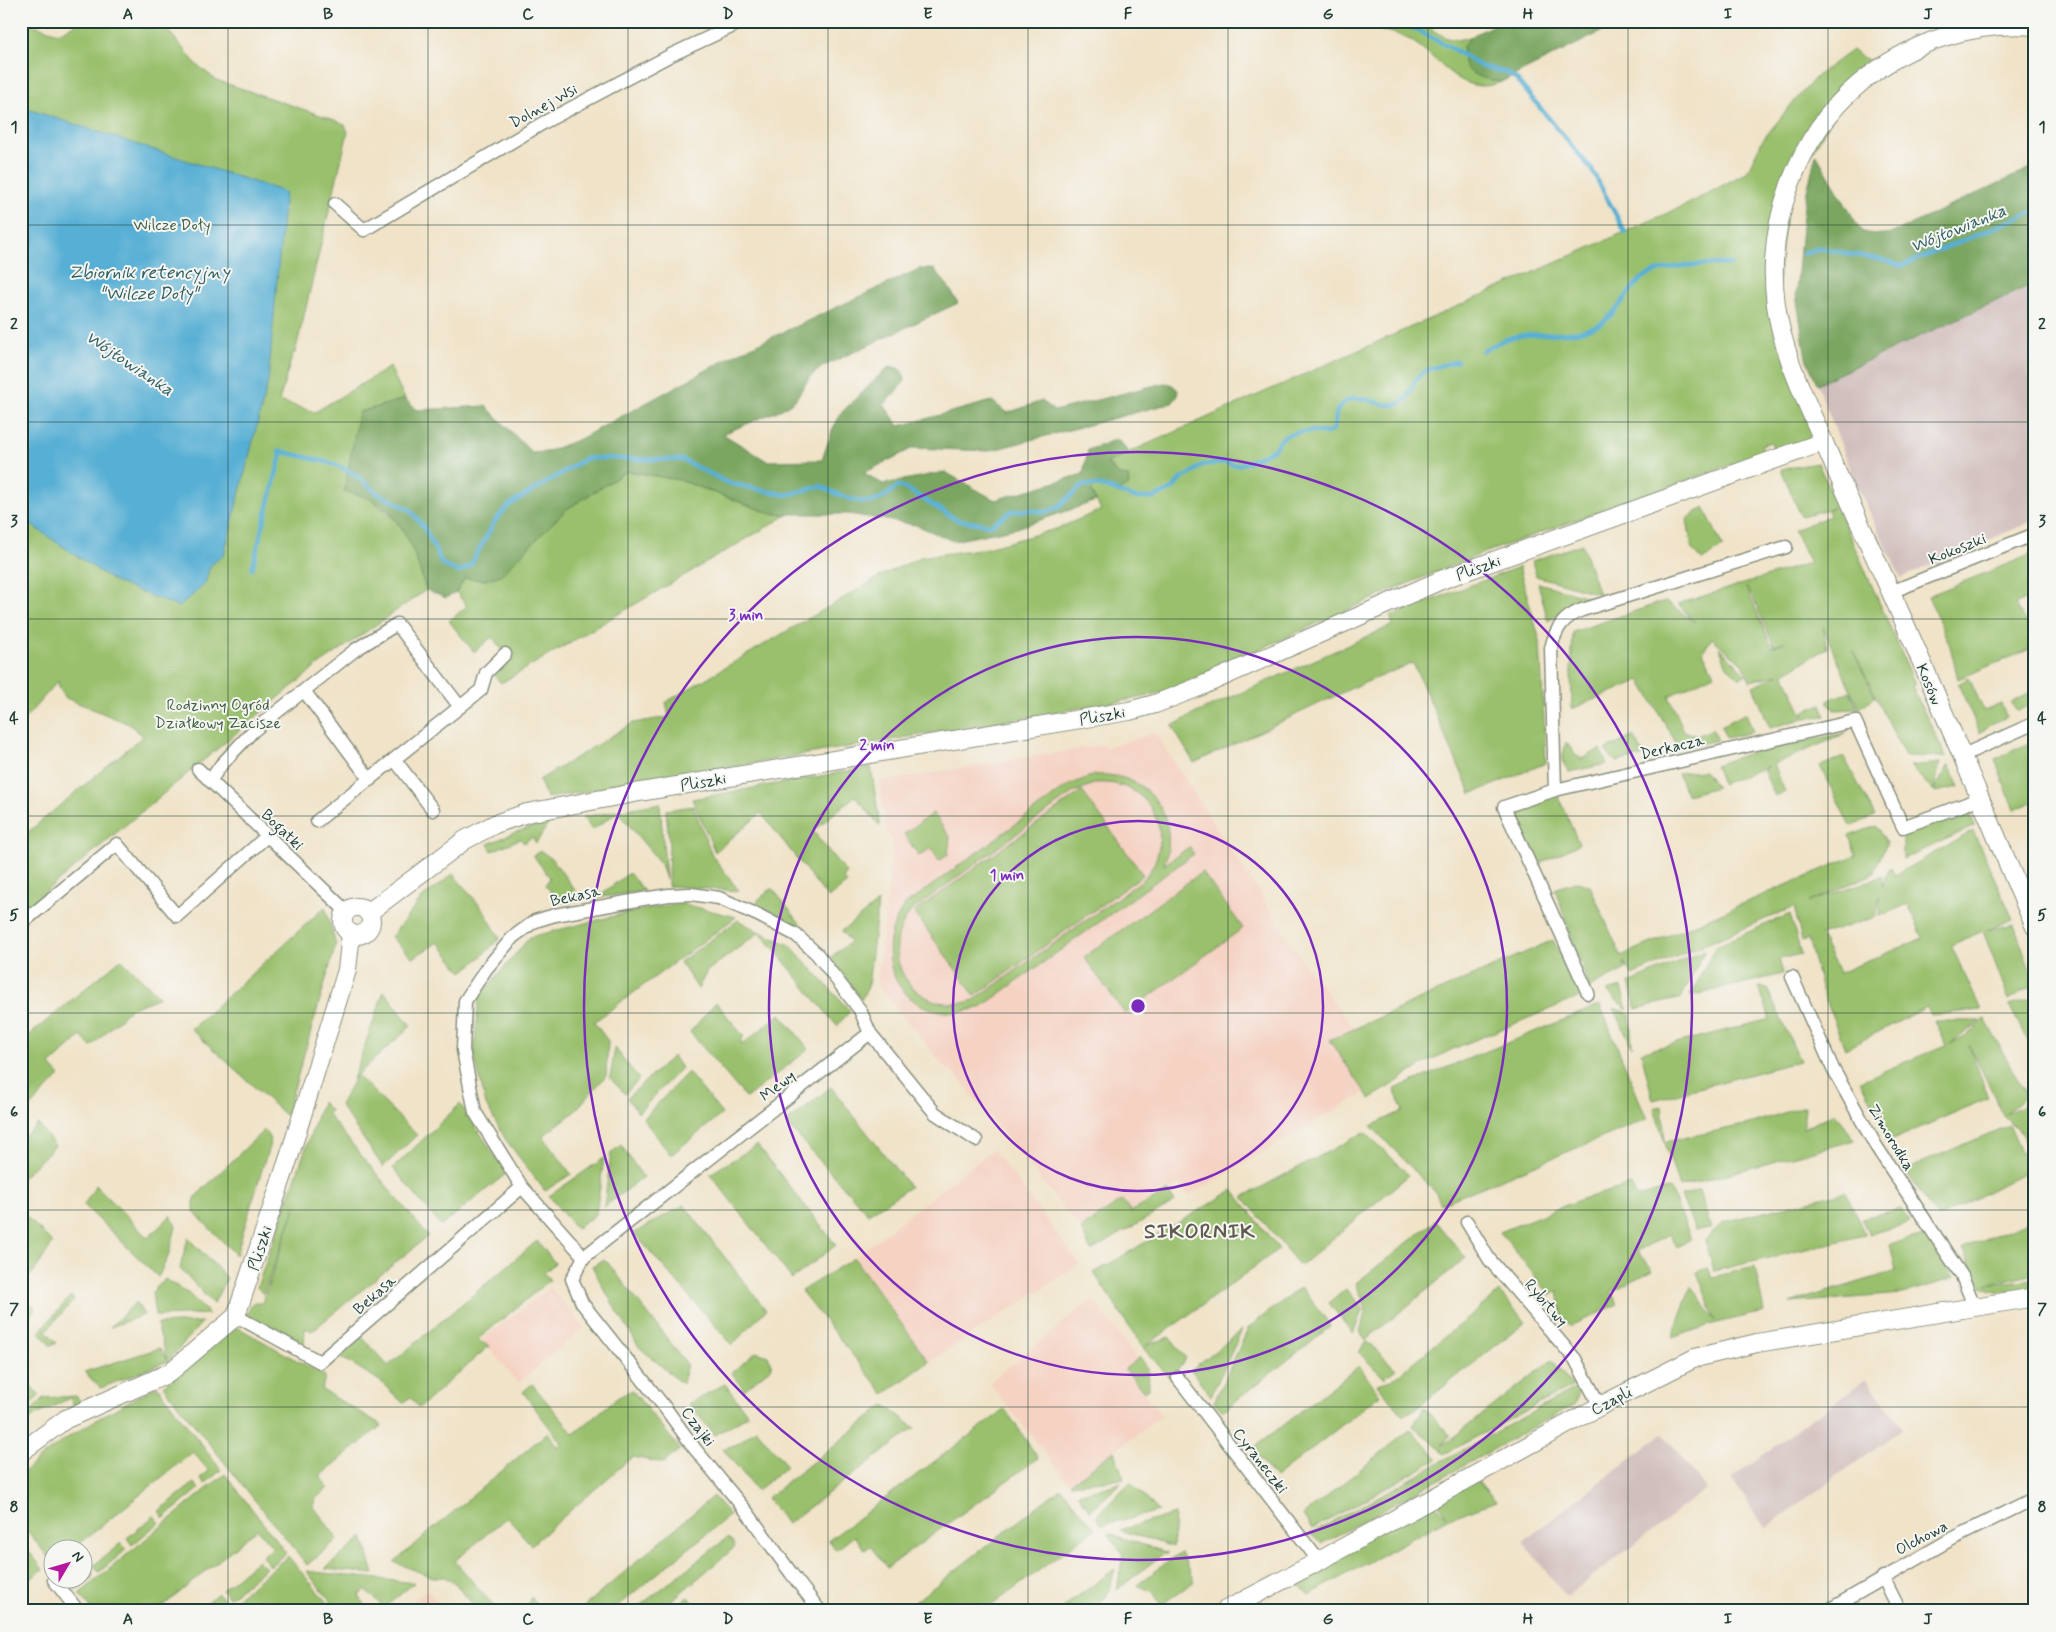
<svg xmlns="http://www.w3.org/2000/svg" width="2056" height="1632" font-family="Mynerve,sans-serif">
  <rect width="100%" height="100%" fill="#f6f6f2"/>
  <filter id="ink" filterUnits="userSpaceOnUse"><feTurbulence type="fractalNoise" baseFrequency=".02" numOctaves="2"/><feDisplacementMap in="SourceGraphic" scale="10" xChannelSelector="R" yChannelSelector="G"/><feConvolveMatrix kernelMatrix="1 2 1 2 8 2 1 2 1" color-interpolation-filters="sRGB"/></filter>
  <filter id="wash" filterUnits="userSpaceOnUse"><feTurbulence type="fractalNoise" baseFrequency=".0096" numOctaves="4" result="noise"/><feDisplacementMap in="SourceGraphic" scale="20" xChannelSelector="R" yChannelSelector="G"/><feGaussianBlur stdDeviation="1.12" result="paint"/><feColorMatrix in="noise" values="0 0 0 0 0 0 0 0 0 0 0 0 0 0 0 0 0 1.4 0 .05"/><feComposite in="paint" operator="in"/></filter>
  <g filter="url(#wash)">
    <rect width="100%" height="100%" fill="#f0e3c8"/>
    <path fill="#f5d2c2" d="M1155,733L1306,966L1392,1077L1188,1196L1179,1183L1168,1191L1165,1188L1131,1212L1122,1201L1081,1229L952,1070L946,1069L877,984L893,841L887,833L879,782L1102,745L1107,747Z
      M993,1149L1080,1264L929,1362L854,1258Z
      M550,1287L584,1327L518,1383L482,1339Z
      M1092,1299L1138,1359L1125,1369L1162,1416L1070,1484L989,1383Z
      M427,1590L446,1611H402Z"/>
    <path fill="#d1bfbd" d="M2035,283V520L1901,578L1859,490L1817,384Z
      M1867,1379L1903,1428L1766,1528L1731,1478Z
      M1663,1433L1706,1489L1566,1597L1523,1542Z"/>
    <path fill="#99c06c" stroke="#5c7e50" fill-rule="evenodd" d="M21,21L58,33L83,21H160L197,65L216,80L332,119L345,125L348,132L295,353H293L279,401L315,412L390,367L405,399L359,412L374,501L397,522L412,545L426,590L317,666L21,912V838L143,736L129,724L66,698L59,688L58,681L21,723Z
      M1361,21H1422L1432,30L1447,38L1458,40L1470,37L1463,46C1464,51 1463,57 1464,62C1467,76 1490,80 1501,82C1461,99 1441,58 1410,40C1392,29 1366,29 1345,28Z
      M1852,50C1867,62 1873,62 1892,60L1847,94L1788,192L1776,305L1823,442L1777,459L1771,442L1761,445L1764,453L1481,554L1399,587L1166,691L1145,697L547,798L539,780L633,723L669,717L666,702L883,575L921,557L987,548L1056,529L1101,510L1091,491L1096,486L1117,491V474L1107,462L1690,203L1747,172L1762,141L1790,106L1818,75Z
      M1818,463L1915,684L1912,686L1946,757L1905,756L1853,651L1875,696L1859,709L1823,627L1827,648L1784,673L1803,716V712L1821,704L1825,716L1804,718L1770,728L1753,686L1780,674L1750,681L1744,666L1712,638L1703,652L1714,674L1669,696L1684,731L1697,736L1712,729L1718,740L1681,748L1683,743L1679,748L1640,680L1572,709L1571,671L1573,632L1665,601L1695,622L1678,604L1810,563L1794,530L1830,516L1828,510L1833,508L1801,516L1781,469ZM1746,587L1753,598L1774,646L1784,642L1772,647Z
      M627,471L680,480L772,514H789L501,683L493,674L510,660L492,637L474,652L449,621L467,606L456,592L465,578L485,580L501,575L567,509Z
      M1704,507L1723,547L1702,560L1692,549L1687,519Z
      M1582,544L1599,594L1536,576L1532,561Z
      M2035,553V594L2015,605L2035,636V647L1958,679L1950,646L1928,596Z
      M1519,567L1540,641L1546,763L1471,794L1413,663L1352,688L1194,763L1172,726L1196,713L1393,625L1390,616Z
      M1538,583L1588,597L1548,621Z
      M1719,647L1746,674L1739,679L1727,666Z
      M1969,678L1984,711L2001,704L2007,717L1991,724L1980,733L1958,684Z
      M2035,690V703L2018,711L2010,703Z
      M1850,691L1857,709L1834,710L1827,701Z
      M1746,713L1753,732L1726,738L1721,726Z
      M1847,733L1774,764L1785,792L1775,796L1763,770L1769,766L1722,784L1715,765L1764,748Z
      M1634,736L1644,756L1616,762L1605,750Z
      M2035,740V801L2014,810L1995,759Z
      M1566,742L1576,755L1582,759L1600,749L1607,764L1569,772L1562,761Z
      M1844,757L1875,816L1850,826L1820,766Z
      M1940,763L1934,790L1949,765L1959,787L1934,792L1910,766Z
      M871,767L880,826L855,796L813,831L847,874L843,878L847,883L828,898L761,813L715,852L692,799Z
      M1704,771L1717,787L1687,795L1678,773Z
      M1094,775C1148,771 1181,816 1164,865L1189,847L1194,854L980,1008C976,1008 970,1010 965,1011C955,1013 945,1013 935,1010C886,998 877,941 905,905L1069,785ZM1096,783C1152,779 1179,837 1144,879L974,1000C917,1019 873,958 911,911L1074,792Z
      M1082,791L1143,875L975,996L914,912Z
      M1558,796L1579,844L1531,868L1510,805Z
      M660,803L666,879L661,864L618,812L592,830L583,817Z
      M1966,804L1975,826L1903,859V827Z
      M693,806L712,855L739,891L668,886L669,841L666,810Z
      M933,813L950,837L948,855L939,861L931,848L919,856L904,834Z
      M549,823L536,843L532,837L524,843L520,839L492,851L488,844L516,832Z
      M1876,826L1887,842L1873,874L1808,902L1883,876L1882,887L1890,867L1895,875L1973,831L2013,919L1987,930L2014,924L2035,984L2009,1000L1983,931L1951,945L1981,1010L1931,1015L1927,1007L1845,1049L1822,990L1808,939L1802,941L1794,907L1632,975L1624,962L1626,969L1589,988L1555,889L1578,881L1590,886L1621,956L1856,855L1849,836ZM1880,895V916L1908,904L1923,938L1839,973L1820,935L1876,917Z
      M541,851L553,860L582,900L560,902L545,885L550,878L533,855Z
      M1202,872L1243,928L1125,1014L1084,957Z
      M629,873L644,891L596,898Z
      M453,874L482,908L500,938L480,958L462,972L438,942L413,958L391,937L422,898Z
      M772,888L803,927L802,930L757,906L758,900Z
      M878,902L868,987L861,1000L831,957L850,942L842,931Z
      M679,903L736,917L594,1022L608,1041L606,1076L574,1112L543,1136L571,1174L545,1191L506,1140L486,1105L474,1054L479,997L530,937L626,913Z
      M325,907L336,945L286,1116L191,1029Z
      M1790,914L1801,954L1779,959L1783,974L1690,996L1716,946Z
      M738,920L760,932L790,945L850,1011L837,1026L760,932L707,971L698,989L680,962Z
      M1553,940L1582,996L1455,1048L1427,1062L1370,1099L1329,1040Z
      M1705,950L1681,998L1636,1009L1629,983Z
      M121,959L160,997L130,1009L91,1047L81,1036L50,1065L60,1076L21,1116V1042Z
      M1621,987L1627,1010L1607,991Z
      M1759,987L1767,988L1800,1061L1653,1100L1641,1052L1770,1019Z
      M384,991L411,1026L357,1075L417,1135L383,1167L340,1105L356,1076L353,1079Z
      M2035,998V1055L2009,1005Z
      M716,1002L744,1037L741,1040L742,1045L780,1014L809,1049L746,1098L690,1032Z
      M1600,1005L1647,1119L1441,1204L1436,1193L1371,1126L1403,1111L1394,1089Z
      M1614,1008L1630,1014L1632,1047Z
      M1985,1019L2026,1095L2006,1114L2035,1099V1161L2023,1135L2004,1116L1969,1044L1988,1098L1892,1140L1860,1081L1946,1045L1934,1021H1981L1950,1044L1965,1037Z
      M615,1048L639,1079L625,1094L610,1078Z
      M673,1056L681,1068L638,1113L627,1098Z
      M688,1072L722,1114L671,1155L643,1119Z
      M831,1087L910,1187L868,1214L786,1123Z
      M322,1102L330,1110L328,1115L428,1236L312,1331L305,1328L304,1353L243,1320L252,1303H262L296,1206L263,1294L257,1287Z
      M460,1104L507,1173L441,1226L393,1168Z
      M1662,1106L1665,1142L1749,1124L1805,1106L1803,1129L1835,1113L1855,1140L1679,1187L1654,1108Z
      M38,1124L55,1146L21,1179V1139Z
      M2009,1125L2029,1170L1938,1218L1905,1170Z
      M264,1130L271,1140L236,1255L194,1212V1198Z
      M1365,1132L1409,1175L1300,1266L1243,1197Z
      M621,1145L643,1177L604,1207L611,1153Z
      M757,1145L836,1245L792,1279L710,1174Z
      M604,1158L596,1214L576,1229L549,1196Z
      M96,1185L148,1238L171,1215L176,1227L168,1257L158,1277L84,1205Z
      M1631,1185L1637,1197L1670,1188L1691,1239L1677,1247L1670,1234L1637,1251L1653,1270L1611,1292L1618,1304L1571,1326L1563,1319L1558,1291L1550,1295L1500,1232L1579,1200Z
      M1233,1190L1279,1249L1146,1346L1169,1337L1186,1358L1171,1379L1143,1348L1094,1273Z
      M1699,1190L1711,1229L1695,1230L1681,1196Z
      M1168,1191L1175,1202L1091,1251L1081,1229L1122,1200L1131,1212Z
      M1846,1192L1865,1235L1714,1271L1705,1240L1723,1222Z
      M684,1205L766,1310L732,1345L634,1233Z
      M1901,1209L1910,1223L1869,1234L1861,1218Z
      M21,1211L53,1243C43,1256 39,1269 26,1279L21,1271Z
      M2035,1219V1273L1986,1284L2035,1279V1288L1999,1293L1979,1285L1963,1248Z
      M1435,1221L1466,1258L1366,1340L1396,1369L1384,1378L1359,1353L1366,1340L1360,1332L1366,1309L1356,1283Z
      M1928,1234L1954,1278L1902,1294L1790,1303L1896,1271L1890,1244Z
      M188,1238L227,1278L213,1304L180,1268Z
      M537,1241L555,1263L544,1273L550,1280L477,1340L489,1346L419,1408L410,1397L403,1403L380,1381L339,1356L362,1337L388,1366Z
      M854,1258L929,1362L884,1394L801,1291Z
      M603,1260L608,1263L687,1364L682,1384L639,1347L605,1291L592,1266Z
      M1755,1267L1764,1312L1716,1323L1672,1338L1691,1286L1715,1320L1697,1272L1708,1268L1712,1277Z
      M165,1279L188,1293L209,1314L155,1316L152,1292Z
      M1301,1287L1331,1326L1223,1411L1214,1402L1249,1327Z
      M1346,1289L1363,1308L1353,1334L1329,1303Z
      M1499,1292L1526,1322L1414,1410L1403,1415L1377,1384L1392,1380Z
      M21,1296L36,1308L21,1328Z
      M71,1296L74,1300L46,1331L57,1343L51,1346L39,1332Z
      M136,1302L144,1315L110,1327Z
      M202,1322L168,1361L101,1388L84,1372L160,1348L167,1359L157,1324Z
      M237,1327L325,1376L322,1390L382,1425L320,1476L328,1488L315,1499L313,1506L338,1539L307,1565L163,1386Z
      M1242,1330L1211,1396L1191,1370Z
      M756,1352L768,1356L772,1367L744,1390L732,1373Z
      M1140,1357L1148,1368L1149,1388L1144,1392L1125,1369Z
      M1552,1360L1573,1386L1444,1454L1440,1448L1413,1426L1424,1407L1450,1435L1442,1446Z
      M1359,1366L1380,1395L1275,1478L1252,1449Z
      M21,1376L40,1395L21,1414Z
      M532,1384L574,1434L617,1398L632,1390L680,1449L664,1463L632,1457L531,1545L507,1517L455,1561L497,1610L478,1611L456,1584L445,1577H432L394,1562L548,1432L557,1447L562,1444L523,1392Z
      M725,1384L748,1415L715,1435L688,1404Z
      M157,1386L221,1470L205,1484L200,1478L209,1471L193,1452L73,1549L52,1550V1562L21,1523V1475C60,1437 110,1412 157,1386Z
      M1580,1386L1574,1405L1323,1543L1310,1534Z
      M76,1396L82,1402L74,1406L70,1398L34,1416L21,1427V1421L44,1398Z
      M885,1405L915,1428L787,1524L767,1498Z
      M1005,1409L1038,1458L887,1568L870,1546L865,1550L854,1536L836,1550L829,1540Z
      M756,1429L787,1466L757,1491L723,1449L737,1444Z
      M1411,1429L1438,1459L1312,1529L1303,1515Z
      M1114,1451L1124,1479L1070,1484Z
      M225,1474L286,1553L270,1566L262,1556L273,1548L257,1529L157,1611H93L79,1594Z
      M1477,1480L1496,1501L1449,1518L1309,1595L1289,1576L1431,1499L1447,1516L1436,1496Z
      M1130,1482L1159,1511L1102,1525L1096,1517Z
      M194,1483L199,1489L164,1518L159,1511Z
      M1121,1483L1090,1511L1078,1494Z
      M1061,1488L1095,1529L984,1611H903Z
      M713,1496L730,1515L611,1611H579Z
      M1175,1514L1173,1547L1120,1530Z
      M154,1516L160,1522L132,1545L127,1538Z
      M1108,1533L1168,1553H1164L1117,1590L1123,1555Z
      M363,1537L374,1574L325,1569Z
      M727,1538L732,1541L735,1547L659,1611H633Z
      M21,1542L43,1569L21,1587Z
      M121,1543L127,1549L99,1572L93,1566Z
      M1181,1552L1195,1581L1161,1605L1153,1592L1137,1585Z
      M288,1556L334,1611H221Z
      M258,1560L266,1568L229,1598L222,1590Z
      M90,1568L93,1573L92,1578L79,1588L74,1589L67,1580H82L83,1574Z
      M1115,1569L1107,1596L1088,1611H1058Z
      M306,1571L414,1583L384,1608L366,1590L359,1595L367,1611H339Z
      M218,1593L226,1602L214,1611H196Z
      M531,1597L542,1611H525Z
      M688,1597L699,1611H676L674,1608Z"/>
    <path fill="#7aa660" stroke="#4c724a" d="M1501,21H1623L1501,82C1490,80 1467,76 1464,62C1463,57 1464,51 1463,46L1470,37Z
      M1816,154L1861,231L1873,235L1893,233L2035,166V283L1817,384L1806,358L1796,294L1804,204Z
      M919,269H934L948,286L958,303L822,367L810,377L795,400L782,409L723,434L767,461L822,460L833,428L842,412L887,368C898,365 904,370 905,381L884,405L899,426L992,401L1007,413L1042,401L1054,411L1164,383L1171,384L1178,390L1177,397L1172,403L989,451L913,448L864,473L883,484L945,472L995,500L1083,474L1088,450L1117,439L1129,453L1107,463L1117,474L1128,477L1129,485L1117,491L1096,486L1091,491L1096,501L1017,528L953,541L916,525L849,514H772L680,480L627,471L567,509L501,575L485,580L465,578L456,592L446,598L426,590C416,558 406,519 374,501C365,496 353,494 344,491L359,412L405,399L417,410L486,406L532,453L546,452L580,439L736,354Z"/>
    <path fill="#57afd4" stroke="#3b7684" d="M21,107L285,192L268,382L224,554L210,566L205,584L179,607L115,582L21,518Z"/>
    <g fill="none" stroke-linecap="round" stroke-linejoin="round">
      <path stroke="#57afd4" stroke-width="4.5" d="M1405,21L1411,27L1455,50L1480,66L1507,73L1516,79L1592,170L1625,232
        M1803,253L1820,248L1888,261L1901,266L2035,211
        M1483,351C1490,347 1497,343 1504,340C1533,329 1565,339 1594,327C1615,318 1624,296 1639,281C1657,264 1708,264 1732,264
        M279,451L327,462L341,467L357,476L377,493L410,510L424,527L443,565L459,572L470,566L495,521L508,506L586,458L683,460L728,483L786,495L821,486C833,493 860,505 874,501C883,499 890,492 898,486L907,489L957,520L991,525L1012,511L1028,510L1046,512L1057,508L1083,485L1102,486L1136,498H1153L1173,489L1181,478L1189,475L1202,465L1225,462L1235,465L1246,463L1273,450L1283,437L1294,433L1312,431L1327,433L1331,431L1334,428L1337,410C1356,384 1378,410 1398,404C1411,400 1410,386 1418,377C1427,367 1445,365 1457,361
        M252,569L282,451"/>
    </g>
  </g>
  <g filter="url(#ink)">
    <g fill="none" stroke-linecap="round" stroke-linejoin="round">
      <defs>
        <path id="street" d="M335,204L364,230L543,123L671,55L744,21
          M1891,592L2035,534
          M305,692L370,780
          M1961,756L2035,723
          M395,760L433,810
          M198,769L347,912
          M210,781L221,765L253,731L355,650L397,624L460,707
          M1555,790L1551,648C1556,628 1563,617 1582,610L1786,547
          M317,821L481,690L486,673L505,654
          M21,924L117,844L177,916L267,836
          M1792,977L1833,1069L1876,1146L1962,1276L1975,1308
          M1588,993L1504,807L1555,790L1855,721L1903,827L1966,804L1979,798
          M1467,1222L1489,1259L1575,1359L1600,1406
          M584,1257L522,1187L475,1112L463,1050L465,1001L486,969L513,937L535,921L555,915L643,899L669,895L691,894L719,898L758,915L796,935L817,954L860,1010L870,1033
          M236,1316L320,1362L522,1187
          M1178,1378L1319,1561
          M1883,1577L1900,1611
          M54,1580L78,1611
          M820,1611L791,1573L747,1512L695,1449L666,1409L582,1303L572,1279L584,1257L870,1033L935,1113L976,1140
          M1827,1611L1948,1541L2035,1498"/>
        <path id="secondary" d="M2035,26C1971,21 1908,43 1859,84C1797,136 1765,225 1776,305C1782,349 1801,390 1819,431C1840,480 1862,529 1885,579C1937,694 1985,811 2035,927
          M343 921a14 14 0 1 1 28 0a14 14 0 1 1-28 0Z
          M368,913L465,840L495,824L527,813L634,793L1129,711L1155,704L1199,687L1441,580L1823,442
          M21,1452L66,1419L169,1373L236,1316L290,1154L347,970L351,933
          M1224,1611L1319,1561L1600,1406L1695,1358L1757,1343L2035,1297"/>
      </defs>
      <use href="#street" stroke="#88907e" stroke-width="15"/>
      <use href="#secondary" stroke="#88907e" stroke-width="20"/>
      <use href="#street" stroke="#fff" stroke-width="12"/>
      <use href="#secondary" stroke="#fff" stroke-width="18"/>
    </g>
  </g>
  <path fill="none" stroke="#1f3d34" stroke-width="1" stroke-opacity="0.55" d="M228,21V1611M428,21V1611M628,21V1611M828,21V1611M1028,21V1611M1228,21V1611M1428,21V1611M1628,21V1611M1828,21V1611M21,225H2035M21,422H2035M21,619H2035M21,816H2035M21,1013H2035M21,1210H2035M21,1407H2035"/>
  <g fill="none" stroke="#7b2cbf" stroke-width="2.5">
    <circle cx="1138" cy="1006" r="185"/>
    <circle cx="1138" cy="1006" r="369"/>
    <circle cx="1138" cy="1006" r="554"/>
  </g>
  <g text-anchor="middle" stroke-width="4" stroke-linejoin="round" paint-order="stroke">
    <g font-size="16" fill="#1f3d34" stroke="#f6f6f2">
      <text transform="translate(543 105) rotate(-29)" y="6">Dolnej Wsi</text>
      <text transform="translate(1957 548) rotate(-22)" y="6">Kokoszki</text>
      <text transform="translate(1478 567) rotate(-20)" y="6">Pliszki</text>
      <text transform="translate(1930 684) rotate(67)" y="6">Kosów</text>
      <text transform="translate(1102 715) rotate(-10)" y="6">Pliszki</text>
      <text transform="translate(1672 746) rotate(-13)" y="6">Derkacza</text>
      <text transform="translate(703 781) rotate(-10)" y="6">Pliszki</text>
      <text transform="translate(283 829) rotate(44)" y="6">Bogatki</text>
      <text transform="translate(575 895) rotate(-12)" y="6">Bekasa</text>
      <text transform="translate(777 1085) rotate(-38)" y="6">Mewy</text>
      <text transform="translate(1892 1137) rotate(59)" y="6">Zimorodka</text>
      <text transform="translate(259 1248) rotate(-72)" y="6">Pliszki</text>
      <text transform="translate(374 1294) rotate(-41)" y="6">Bekasa</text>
      <text transform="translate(1547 1302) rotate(49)" y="6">Rybitwy</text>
      <text transform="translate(1611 1400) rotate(-28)" y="6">Czapli</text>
      <text transform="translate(699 1426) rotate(53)" y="6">Czajki</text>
      <text transform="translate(1261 1460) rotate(52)" y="6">Cyraneczki</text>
      <text transform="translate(1921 1537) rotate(-28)" y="6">Olchowa</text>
    </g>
    <g font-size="16" fill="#3e5e42" stroke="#f6f6f2">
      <text x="172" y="230">Wilcze Doły</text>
      <text x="218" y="710">Rodzinny Ogród<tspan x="218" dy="18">Działkowy Zacisze</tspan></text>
    </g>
    <g font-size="18" font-style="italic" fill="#305f64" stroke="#f6f6f2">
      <text transform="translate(1958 228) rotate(-22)" y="6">Wójtowianka</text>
      <text x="149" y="278">Zbiornik retencyjny<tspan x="149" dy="21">"Wilcze Doły"</tspan></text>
      <text transform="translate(130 363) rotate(34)" y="6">Wójtowianka</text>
    </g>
    <g font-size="21" font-weight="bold" letter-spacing="1" fill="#625a51" stroke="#f6f6f2">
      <text x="1200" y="1238">SIKORNIK</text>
    </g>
  </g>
  <circle cx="1138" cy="1006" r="8" fill="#7b2cbf" stroke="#f6f6f2" stroke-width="2.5"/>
  <g font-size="15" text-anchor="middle" font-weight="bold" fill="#7b2cbf" stroke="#f6f6f2" stroke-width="4" stroke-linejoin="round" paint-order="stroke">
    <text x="746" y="620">3 min</text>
    <text x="877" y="750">2 min</text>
    <text x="1007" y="880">1 min</text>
  </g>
  <rect width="2056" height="1632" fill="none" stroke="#f6f6f2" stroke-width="55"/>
  <g transform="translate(68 1564) rotate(52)"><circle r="24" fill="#f6f6f2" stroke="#a0aca6"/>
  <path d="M0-4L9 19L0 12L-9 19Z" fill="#b5179e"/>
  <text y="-8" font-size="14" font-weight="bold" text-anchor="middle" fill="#1f3d34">N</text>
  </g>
  <rect x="28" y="28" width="2000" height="1576" fill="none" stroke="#1f3d34" stroke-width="2"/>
  <g font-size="16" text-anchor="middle" font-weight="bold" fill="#1f3d34">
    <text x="128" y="19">A</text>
    <text x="328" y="19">B</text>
    <text x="528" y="19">C</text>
    <text x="728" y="19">D</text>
    <text x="928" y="19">E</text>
    <text x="1128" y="19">F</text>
    <text x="1328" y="19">G</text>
    <text x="1528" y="19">H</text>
    <text x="1728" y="19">I</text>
    <text x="1928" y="19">J</text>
    <text x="14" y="132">1</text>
    <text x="2042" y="132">1</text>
    <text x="14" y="329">2</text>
    <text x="2042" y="329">2</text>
    <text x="14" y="526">3</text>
    <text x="2042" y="526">3</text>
    <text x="14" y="723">4</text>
    <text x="2042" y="723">4</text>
    <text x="14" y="920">5</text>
    <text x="2042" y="920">5</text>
    <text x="14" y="1117">6</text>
    <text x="2042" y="1117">6</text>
    <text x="14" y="1314">7</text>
    <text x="2042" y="1314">7</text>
    <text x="14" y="1512">8</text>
    <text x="2042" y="1512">8</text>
    <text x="128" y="1624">A</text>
    <text x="328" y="1624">B</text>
    <text x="528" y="1624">C</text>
    <text x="728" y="1624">D</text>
    <text x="928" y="1624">E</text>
    <text x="1128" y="1624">F</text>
    <text x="1328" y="1624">G</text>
    <text x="1528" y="1624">H</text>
    <text x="1728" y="1624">I</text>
    <text x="1928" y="1624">J</text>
  </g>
</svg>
